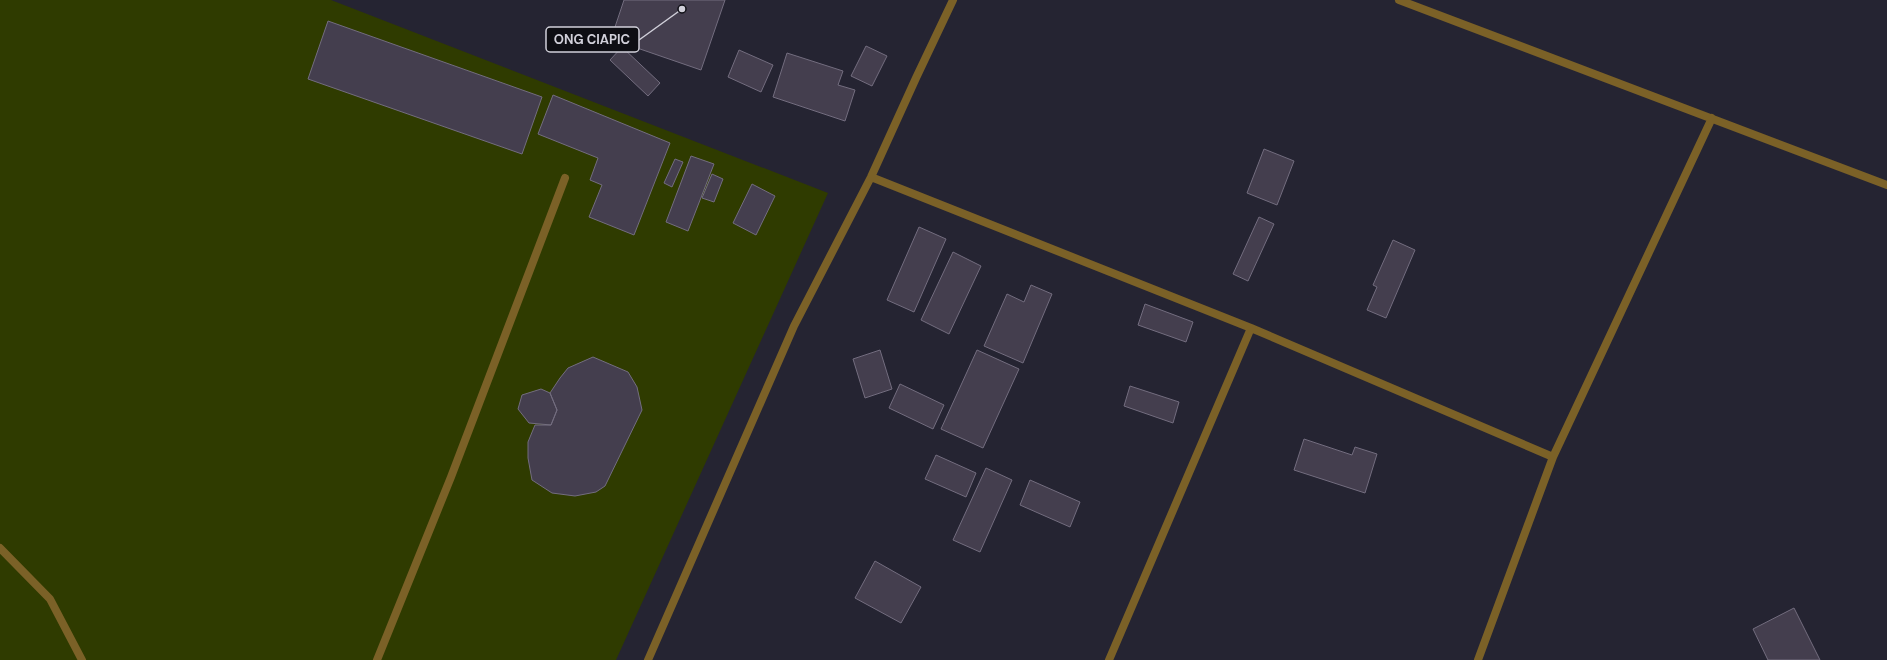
<svg xmlns="http://www.w3.org/2000/svg" width="1887" height="660" font-family="'DM Sans',sans-serif">
  <rect width="100%" height="100%" fill="#252432"/>
  <path fill="#2f3b00" d="M0,0H331L828,193L616,660H0Z"/>
  <path fill="#443e4e" stroke="#736d7f" d="M624,0H725L701,70L611,39Z
    M328,21L542,97L522,154L308,79Z
    M866,46L887,56L872,86L851,76Z
    M622,47L660,83L648,96L610,60Z
    M739,50L773,65L761,92L728,77Z
    M787,53L843,71L838,85L855,90L845,121L773,97Z
    M553,95L670,143L634,235L589,217L602,185L590,180L598,158L538,134Z
    M1264,149L1294,161L1277,205L1247,193Z
    M691,156L714,164L688,231L666,222Z
    M675,159L683,162L672,187L664,183Z
    M712,174L723,179L714,202L702,198Z
    M752,184L775,196L756,235L733,223Z
    M1259,217L1274,224L1248,281L1233,274Z
    M919,227L946,239L914,312L887,300Z
    M1393,240L1415,250L1386,318L1367,310L1377,287L1373,285Z
    M953,252L981,266L949,334L921,320Z
    M1031,285L1052,294L1023,363L984,346L1007,294L1024,302Z
    M1145,304L1193,322L1186,342L1138,325Z
    M880,350L892,389L865,398L853,359Z
    M977,350L1019,369L983,448L941,429Z
    M593,357L628,372L637,387L642,410L605,486L596,492L575,496L552,493L532,480L528,458V442L535,425H551L557,410L550,393L560,378L568,368Z
    M900,384L944,405L933,429L889,408Z
    M1130,386L1179,402L1173,423L1124,406Z
    M541,389L550,393L557,410L551,425L529,423L518,409L522,395Z
    M1304,439L1352,455L1355,447L1377,454L1365,493L1294,470Z
    M936,455L976,473L966,497L925,479Z
    M986,468L1012,480L980,552L953,540Z
    M1030,480L1080,502L1070,527L1020,505Z
    M875,561L921,587L901,623L855,598Z
    M1794,608L1820,660H1768L1753,629Z"/>
  <g fill="none" stroke-linecap="round" stroke-linejoin="round">
    <path stroke="#7b6127" stroke-width="8" d="M0,548L50,599L82,660
      M377,660L451,477L565,178"/>
    <path stroke="#7b6127" stroke-width="8" d="M1399,0L1887,185
      M871,177L1251,328L1553,457
      M648,660L794,326L871,177L916,78L953,0
      M1109,660L1251,328
      M1478,660L1553,457L1712,118"/>
  </g>
  <path fill="none" stroke="#d1d0da" stroke-width="1.5" d="M682 9L639 40"/>
  <circle fill="#d1d0da" stroke="#0e0e14" stroke-width="1.5" cx="682" cy="9" r="4"/>
  <rect fill="#0e0e14" stroke="#d1d0da" stroke-width="1.5" x="546" y="27" width="93" height="25" rx="4"/>
  <g font-size="13" text-anchor="middle" font-weight="bold" fill="#d1d0da">
    <text x="592" y="44">ONG CIAPIC</text>
  </g>
</svg>
